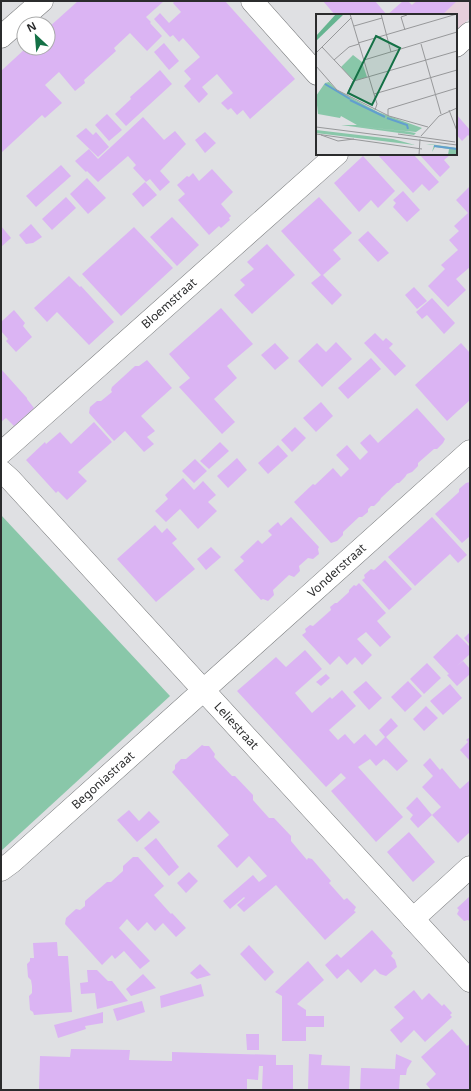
<svg xmlns="http://www.w3.org/2000/svg" width="471" height="1091" font-family="'Noto Sans',sans-serif">
  <rect width="100%" height="100%" fill="#dfe0e3"/>
  <path fill="#e6cfdb" d="M416,1H470V18L456,31V15H401Z"/>
  <path fill="#89c7a9" d="M1,515L170,696L1,851Z"/>
  <path fill="#dbb4f3" d="M78,1H164L146,17L151,22L150,23L162,36L147,51L130,33L114,48L116,51L84,80L85,83L75,91L59,72L45,85L62,103L45,118L42,115L1,153V71L26,48H48V28Z
    M175,1H225L295,79L250,119L243,110L237,115L231,108L228,110L221,103L233,93L217,74L202,87L208,94L199,103L184,86L191,79L184,71L200,57L183,38L179,42L173,35L170,37L154,19L160,13L169,23L181,12L173,3Z
    M323,1H375L387,15H335Z
    M403,1H408L412,5L417,1H457L442,15H387Z
    M164,43L179,61L169,70L154,52Z
    M160,70L172,84L126,126L115,114L131,99L130,97L147,82Z
    M107,114L122,130L109,141L95,125Z
    M456,114L470,130V137L468,135L462,141L456,134Z
    M143,117L164,140L175,131L186,144L160,171L170,182L160,191L150,179L146,182L133,168L136,165L128,156L98,182L87,171L86,172L75,161L89,149L98,159Z
    M86,128L93,135L96,132L109,147L98,157L76,136Z
    M205,132L216,143L205,153L195,140Z
    M377,154H413L439,182L429,191L422,184L413,193Z
    M419,154H451L444,160L450,167L440,177Z
    M363,156L395,191L378,208L371,200L359,212L334,183Z
    M61,165L71,176L36,207L26,196Z
    M212,169L233,192L221,204L231,216L229,218L230,220L221,228L219,226L209,235L178,200L185,194L177,185L187,176L189,177L193,173L199,181Z
    M87,178L106,198L88,214L70,194Z
    M145,182L157,195L143,207L132,194Z
    M470,186V267L456,279L466,290L448,307L428,286L445,269L441,265L458,250L449,240L459,231L454,226L468,213L456,200Z
    M403,191L420,210L407,222L393,207L396,203L393,200Z
    M66,197L76,208L52,230L42,219Z
    M319,197L352,233L333,250L341,259L323,275L342,295L332,305L311,283L321,275L281,231Z
    M172,217L199,245L177,266L150,237Z
    M31,224L42,237L33,243L26,244L19,235Z
    M1,226L11,238L1,247Z
    M134,227L173,268L121,316L82,274Z
    M368,231L389,253L378,262L358,240Z
    M267,244L295,275L252,314L234,295L245,285L240,280L254,269L247,262Z
    M69,276L80,287L81,286L114,322L89,345L57,312L47,322L34,308Z
    M414,287L427,301L417,309L405,295Z
    M432,298L455,323L444,334L427,315L422,319L416,312Z
    M221,308L253,344L227,366L237,378L214,399L235,422L222,434L179,387L190,378L169,354Z
    M14,310L25,323L23,326L32,337L16,352L6,341L8,339L1,331V326L2,325L1,322Z
    M375,333L383,341L386,338L393,344L389,348L406,366L395,376L364,343Z
    M336,342L352,359L322,387L298,361L317,343L326,352Z
    M275,343L289,358L275,370L261,355Z
    M461,343L470,353V400L447,421L415,385Z
    M371,358L381,369L348,399L338,388Z
    M147,360L172,388L141,416L155,431L147,437L154,444L144,452L125,431L114,441L89,413L90,407L97,401H101L112,392L111,390L112,387L123,377L135,366H139Z
    M1,369L27,398V399L34,408L14,426L6,418L1,422Z
    M321,402L333,416L316,432L303,418Z
    M417,408L445,439L443,443L437,449H434L418,463V466L412,472L407,474L405,477L399,483H397L381,498L380,500L374,506H371L368,509V512L362,517H359L343,532V535L337,541L331,543L294,502L313,484L315,485L333,468L341,477L349,469L336,455L347,445L360,460L368,452L360,443L370,434L378,443Z
    M94,422L112,442L78,472L87,481L67,500L58,491L56,493L26,460L45,442L46,444L60,432L71,444Z
    M295,427L306,438L292,452L281,440Z
    M220,442L229,451L209,469L200,461Z
    M278,445L288,456L268,474L258,463Z
    M237,458L247,470L228,488L217,476Z
    M195,459L207,471L194,483L182,471Z
    M183,478L194,490L203,481L216,495L208,502L217,511L198,529L180,509L166,522L155,511L168,499L165,495Z
    M470,482V536L462,543L435,514L459,492V489L466,483Z
    M291,517L319,547L318,549L319,554L313,559L308,558L299,566L300,571L294,577L289,575L273,590L274,595L268,601L263,599L261,600L234,570L244,561L240,557L258,540L262,544L272,535L268,531L269,530L278,522L281,526Z
    M432,517L467,555L458,563L450,554L415,586L388,557Z
    M155,525L162,533L167,528L177,539L172,543L195,569L156,602L117,559Z
    M211,547L221,557L206,570L197,559Z
    M385,560L412,589L389,610L362,580L365,578L364,575L371,569L374,570Z
    M359,583L386,613L377,621L391,637L380,647L366,632L357,639L372,655L362,665L355,657L347,665L339,656L330,665L302,635L306,632L305,629L310,625L313,626L331,610L330,607L335,603H337L349,592V590L354,585L356,586Z
    M470,632V645L464,638Z
    M457,634L470,647V654L457,666L463,661L470,669V674L457,686L447,675L449,674L433,657Z
    M305,650L322,669L295,693L312,713L330,697L332,699L342,690L356,706L329,730L338,740L345,734L354,744L365,734L376,746L385,737L379,730L391,718L398,726L386,737L408,761L397,771L386,760V761L384,759L376,766L370,759L358,767L403,817L376,842L331,791L346,778L341,773L326,787L237,691L276,657L286,667Z
    M427,663L441,678L424,694L410,679Z
    M326,674L330,678L321,686L316,682Z
    M366,681L382,698L369,710L353,692Z
    M408,681L422,696L405,712L391,697Z
    M450,684L462,698L443,715L430,701Z
    M426,706L438,718L424,731L413,719Z
    M470,737V761L460,750L468,742L466,740Z
    M202,745L204,746H209L215,754L214,757L232,776H235L253,795V800L269,818H274L291,836V841L307,860L308,858L312,859L331,881L329,883L344,900L347,898L356,907L354,911L356,912L325,940L276,885L244,912L237,905L245,898L244,897L230,909L223,901L253,875L259,882L267,876L249,856L237,868L217,846L229,835L172,772L175,769V765L181,759H186Z
    M430,758L440,770L442,768L460,789L470,780V832L458,843L432,815L441,807L422,787L433,776L423,765Z
    M417,797L432,815L418,828L410,819L413,815L406,808Z
    M129,810L139,821L149,811L160,822L137,842L117,820Z
    M409,832L435,862L413,882L387,852Z
    M156,838L179,867L169,876L144,848Z
    M133,857H138L164,886L154,895L171,914L172,913L186,928L176,937L163,923L155,931L147,922L138,931L127,919L119,928L150,961L140,969L124,951L115,959L112,955L102,965L65,924L66,918L76,909L80,910L85,906V901L107,882H111L123,871V866Z
    M189,872L198,881L186,893L177,883Z
    M470,896V922L468,920L464,921L457,914L459,910L457,908Z
    M372,930L393,953L391,956L395,960L397,967L386,976L380,974L375,969L361,983L348,969L337,979L325,965L337,954L341,958Z
    M57,942L58,956H68L72,1012L34,1015L33,1012L30,1010L29,996L32,993V986L31,980L28,977L27,964L30,961V958H34L33,943Z
    M249,945L274,972L265,981L240,954Z
    M308,961L324,980L297,1004L306,1010V1016H324V1027H306V1041H282V996L275,992Z
    M200,964L211,975L197,979L190,973Z
    M87,970H97L108,981H112L128,1001L97,1009L95,993L81,994L80,983L88,982Z
    M143,974L156,988L131,996L126,989Z
    M201,984L204,996L161,1008L160,996Z
    M414,990L422,1000L429,993L442,1006L444,1004L452,1013L450,1015L452,1017L425,1042L414,1030L401,1043L390,1030L404,1018L394,1007Z
    M142,1001L145,1012L117,1021L113,1009Z
    M103,1012V1023L85,1026L86,1029L58,1038L54,1025Z
    M452,1029L467,1046L470,1044V1090H431L426,1084L436,1074L421,1057Z
    M246,1034H259V1050H247Z
    M71,1049L130,1050L129,1060L172,1061V1052L276,1055V1065H293V1090H262L263,1066H259L258,1080L247,1079V1090H39L40,1056L70,1057Z
    M309,1054L322,1055L321,1065L350,1066L349,1090H308Z
    M396,1054L412,1061L407,1069L406,1075H400L399,1090H360L361,1068L395,1069Z"/>
  <g fill="none" stroke-linecap="round" stroke-linejoin="round">
    <defs>
      <g id="street">
        <path d="M252,1L317,74"/>
        <path d="M1,37L42,1"/>
        <path d="M456,46L470,33"/>
        <path id="s1" d="M1,453L337,154"/>
        <path id="s2" d="M1,471L10,479L470,981"/>
        <path id="s3" d="M1,870L12,862L470,451"/>
        <path d="M413,919L470,867"/>
      </g>
    </defs>
    <use href="#street" stroke="#787a7c" stroke-width="23"/>
    <use href="#street" stroke="#fff" stroke-width="22"/>
  </g>
  <g text-anchor="middle" stroke-width="4" stroke-linejoin="round" paint-order="stroke">
    <g font-size="12" fill="#2b2c2d" stroke="#fff">
      <text dy="4" stroke="none"><textPath href="#s1" startOffset="225">Bloemstraat</textPath></text>
      <text dy="4" stroke="none"><textPath href="#s3" startOffset="450">Vonderstraat</textPath></text>
      <text dy="4" stroke="none"><textPath href="#s2" startOffset="347">Leliestraat</textPath></text>
      <text dy="4" stroke="none"><textPath href="#s3" startOffset="136">Begoniastraat</textPath></text>
    </g>
  </g>
  <g transform="translate(316 14)">
    <rect width="141" height="141" fill="#dfe0e3"/>
    <path d="M37,41L46,48L51,63L38,67L25,53ZM13,68L21,76L62,98L106,114L100,118L25,111H41L25,102L24,104L2,100L0,82L9,69ZM25,111L88,117L100,119L98,121ZM0,116L77,125L99,131L0,119ZM110,130H114L141,134V141H132L133,135L119,133L116,138L118,131Z" fill="#89c7a9"/>
    <path d="M20,0H28L0,27V22Z" fill="#65b490"/>
    <path fill="none" stroke="#629fcf" stroke-width="2" d="M9,70L34,85M34,86L69,103M71,104L91,111L92,115M118,132L141,135"/>
    <path fill="none" stroke="#97989a" stroke-width="1" d="M34,0L61,90L59,96M65,0L75,38M38,12L66,4M89,16L85,3L91,1M42,29L141,0M105,30L125,100M6,33L38,67L141,37M0,39L35,4M18,46L33,33L43,30M48,46L141,18M0,52L21,76L73,102L112,113M58,80L141,56M31,81L37,67M133,96L141,117M72,102V95L141,74M0,113L141,131M0,120L106,135M82,120L139,128M5,121L22,127L38,125M105,122L123,102L141,94M103,141L104,125"/>
    <path fill="#147146" fill-opacity="0.15" stroke="#147146" stroke-width="2" d="M60,22L84,34L56,91L32,79Z"/>
    <rect width="141" height="141" fill="none" stroke="#2b2c2d" stroke-width="2"/>
  </g>
  <rect width="471" height="1091" fill="none" stroke="#2b2c2d" stroke-width="4"/>
  <g transform="translate(36 36) rotate(334)"><circle r="19" fill="#ffffff" stroke="#aaabab"/>
  <path d="M0-3L7 15L0 10L-7 15Z" fill="#147146"/>
  <text y="-6" font-size="11" font-weight="bold" text-anchor="middle" fill="#2b2c2d">N</text>
  </g>
</svg>
